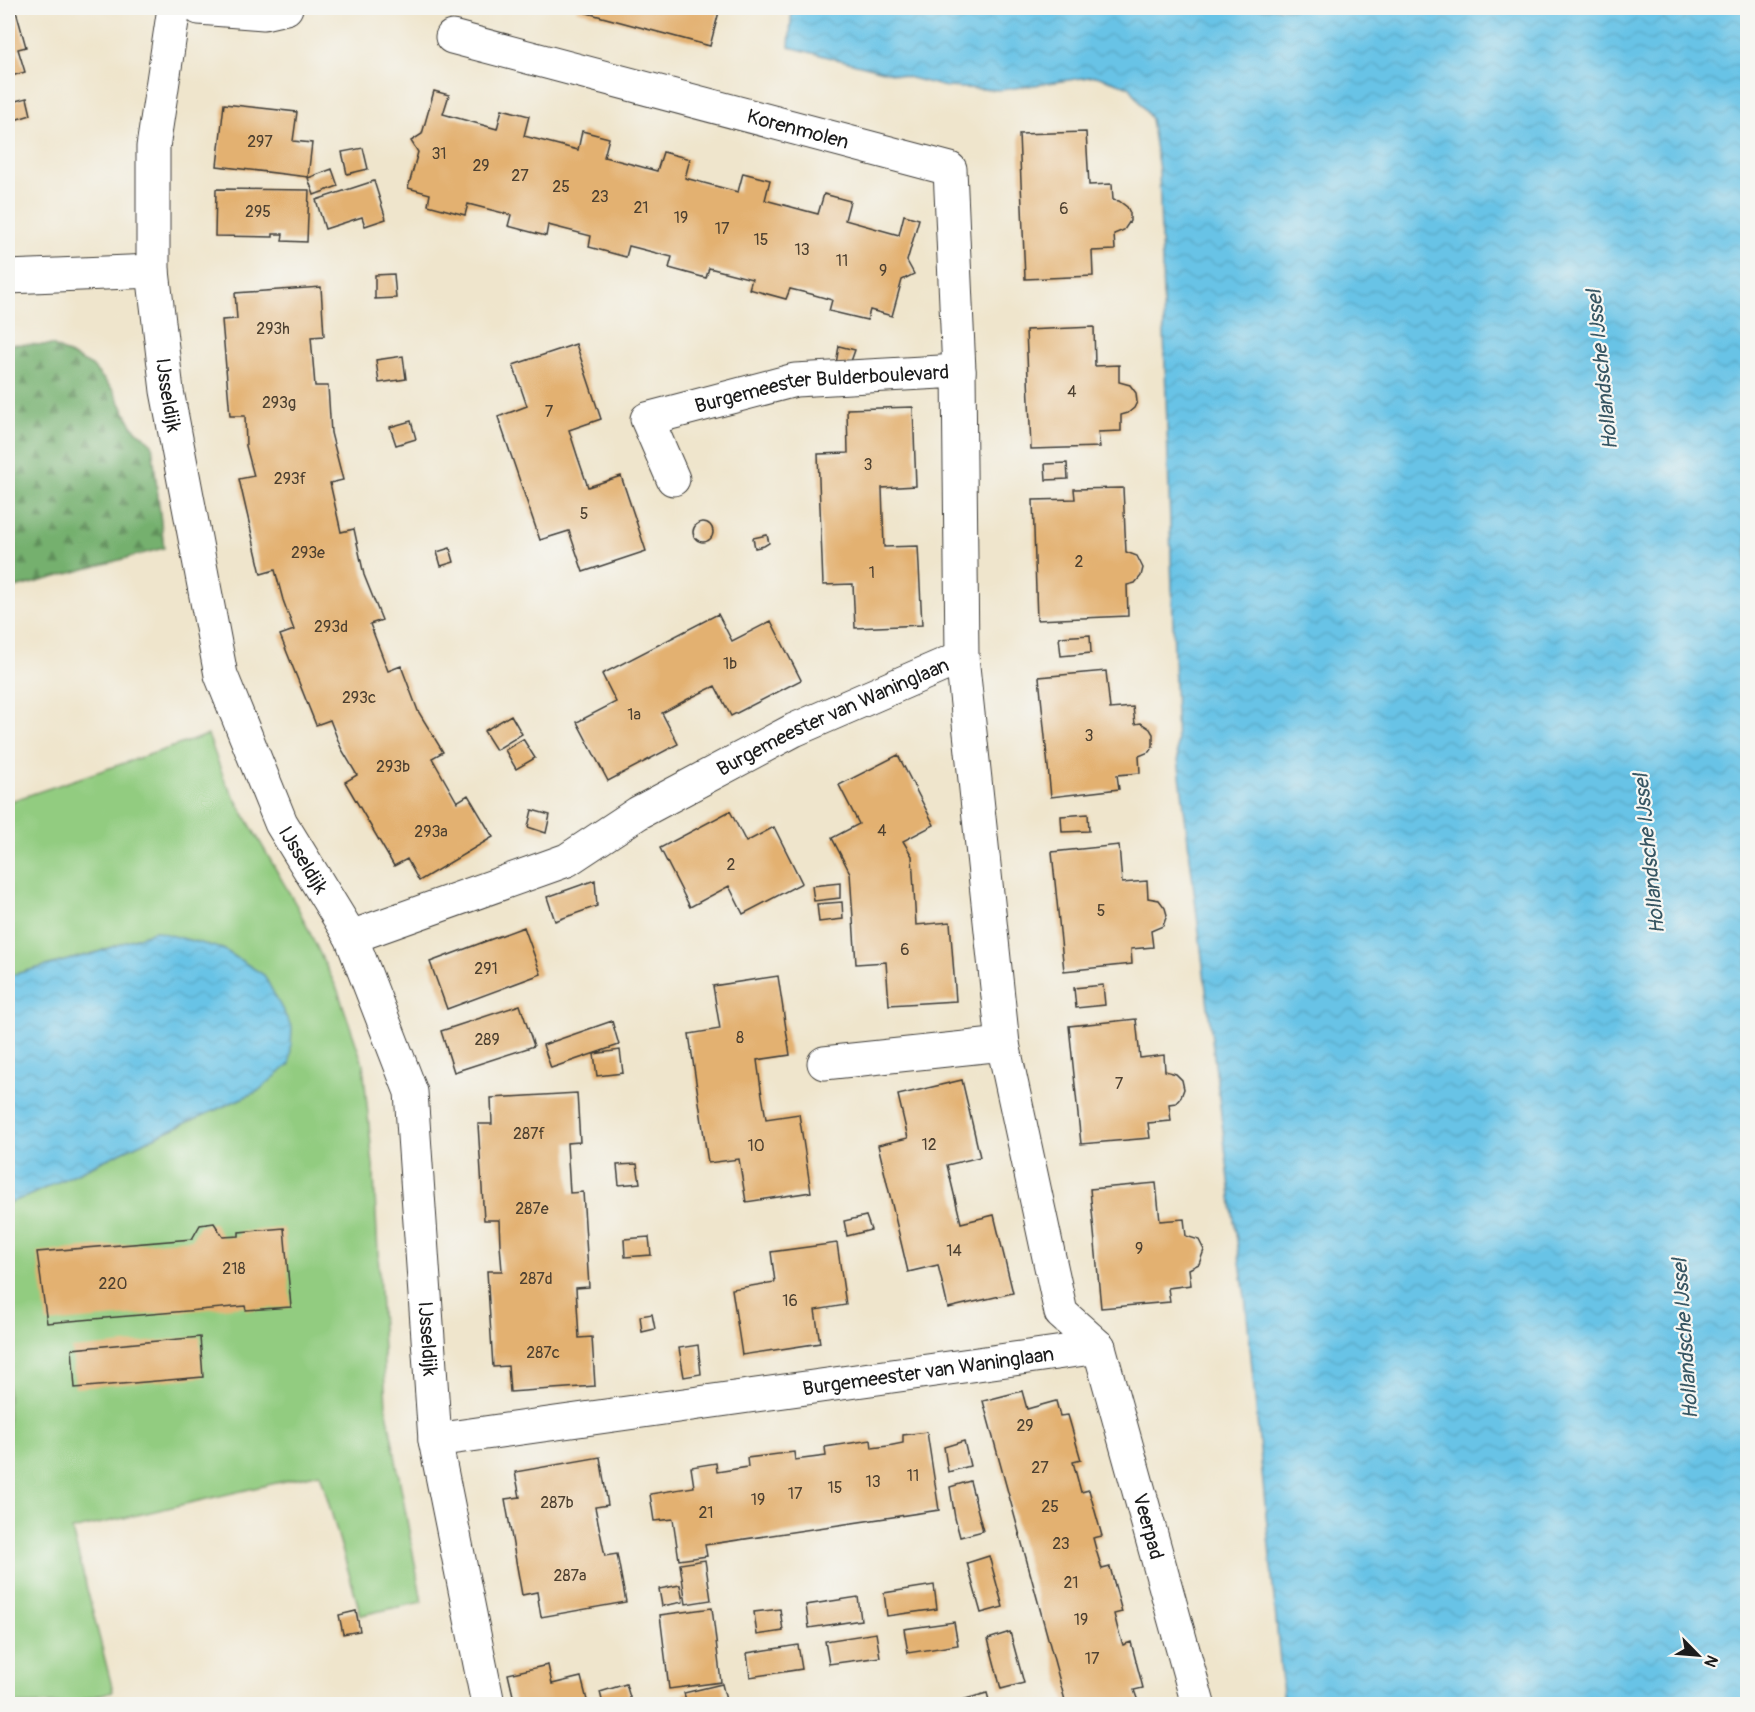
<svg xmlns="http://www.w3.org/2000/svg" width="1755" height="1712" font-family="Pangolin,sans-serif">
  <defs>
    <pattern id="forest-firs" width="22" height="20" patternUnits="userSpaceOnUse" patternTransform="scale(1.5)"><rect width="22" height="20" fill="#75b06e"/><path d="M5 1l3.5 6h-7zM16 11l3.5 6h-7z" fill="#5f8e5a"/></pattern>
    <pattern id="water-waves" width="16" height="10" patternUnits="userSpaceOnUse" patternTransform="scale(1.5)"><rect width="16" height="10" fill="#68c3e6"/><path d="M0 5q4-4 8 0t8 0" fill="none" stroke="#5aa7c5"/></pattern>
  </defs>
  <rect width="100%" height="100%" fill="#f6f6f2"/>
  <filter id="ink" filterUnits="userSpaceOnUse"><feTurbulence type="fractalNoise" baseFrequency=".0167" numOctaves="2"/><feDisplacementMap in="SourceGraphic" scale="12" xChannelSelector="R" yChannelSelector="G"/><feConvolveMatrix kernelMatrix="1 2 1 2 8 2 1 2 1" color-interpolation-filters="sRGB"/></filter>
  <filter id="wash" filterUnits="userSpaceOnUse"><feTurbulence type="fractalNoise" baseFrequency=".008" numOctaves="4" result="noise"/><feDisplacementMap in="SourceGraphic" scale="24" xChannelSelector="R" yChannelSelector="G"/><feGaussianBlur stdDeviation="1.35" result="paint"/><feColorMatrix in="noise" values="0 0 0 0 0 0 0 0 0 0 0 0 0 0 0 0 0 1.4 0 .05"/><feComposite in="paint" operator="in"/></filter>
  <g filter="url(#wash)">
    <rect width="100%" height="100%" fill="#efe5cc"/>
    <path fill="#92cc80" stroke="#57744e" stroke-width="1.5" d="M208,735L225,781L298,908L338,991L363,1064L374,1176L386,1406L422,1602L361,1615L320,1473L72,1530L113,1691L68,1704H8V1203L28,1196L143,1142L258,1091L156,931L98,952L8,976V802Z"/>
    <path fill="url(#forest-firs)" stroke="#486645" stroke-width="1.5" d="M8,344L52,345L92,366L113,390L133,427L152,444L164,548L8,590Z"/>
    <path fill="url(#water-waves)" stroke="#427081" stroke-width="1.5" d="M792,8H1747V1704H1284L1246,1304L1233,1213L1177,750L1159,170L1151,119L1130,87L1096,76L1001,90L946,87L789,47Z
      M155,931L223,949L264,975L292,1028L290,1064L258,1091L143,1142L28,1196L8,1203V976L98,952Z"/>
    <g id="blocks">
      <path fill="#e3b171" d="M577,8H720L710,46L576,10Z
        M16,11L26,47L18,49L25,72L8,77V13Z
        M434,91L449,95L443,114L497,129L502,109L529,116L524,136L578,150L582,131L609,138L604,157L631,164L657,171L663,152L690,159L685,178L738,192L743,173L770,180L765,200L818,214L824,194L850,201L845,220L899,235L904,215L919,219L907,261L914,274L902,280L892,316L870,310L867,320L829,311L832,300L811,294L790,289L786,299L749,289L752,279L709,268L706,278L669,268L672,257L629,246L626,257L589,247L591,236L548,225L546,236L508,226L511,215L468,204L465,215L428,205L430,194L408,188L418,152L411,141L422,134Z
        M27,98L31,115L11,121L8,103Z
        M224,104L297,112L293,141L312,143L308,177L217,166Z
        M1086,132L1089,185L1112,184L1113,200L1119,201L1127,207L1130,213V221L1124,230L1114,234L1115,250L1092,251L1093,276L1025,279L1019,134Z
        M363,148L368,169L347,174L342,152Z
        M332,169L338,186L314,195L308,178Z
        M374,181L386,219L365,226L362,217L325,229L316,200Z
        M216,189L309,190L307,242L282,241L283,234H273V237L215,236Z
        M394,274L396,298L375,299V275Z
        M321,287L324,336L311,337L315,386H328L331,433L343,480L330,483L341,532L354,529L364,575L382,620L370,624L388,671L401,666L418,711L443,752L432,758L457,802L468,795L493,837L419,881L407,859L394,866L345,782L357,775L341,748L330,720L316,725L280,635L294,630L283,600L275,570L261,574L239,479L254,476L246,446L245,416H230L222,320L237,319L235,293Z
        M1094,327L1095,366L1119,365V382L1130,385L1136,393L1137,402L1134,408L1128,413L1121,415V431L1098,432L1100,447L1031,449L1026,330Z
        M576,344L601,419L569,430L578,458L588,487L621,476L646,551L583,572L569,531L540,540L498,417L527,406L513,365Z
        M839,346L855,350L849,367L836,364Z
        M403,356L406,379L379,383L376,360Z
        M913,407L916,486L882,488L884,547L918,546L922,625L855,628L853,584L823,585L818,454L848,453L847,409Z
        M411,421L416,439L396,445L390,427Z
        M1067,463L1068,479L1046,480L1045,464Z
        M1123,488L1126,552L1137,556L1143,568L1141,576L1135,583L1127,585L1128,616L1037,620L1033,500L1075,499L1074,489Z
        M693 532a10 10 0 1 1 20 0a10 10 0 1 1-20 0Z
        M767,535L769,543L764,546L755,548L753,538Z
        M450,548L454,562L441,566L437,552Z
        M718,614L732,641L771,621L801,680L731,716L715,686L688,699L662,713L678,744L608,781L577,722L616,702L602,674Z
        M1090,635L1091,653L1061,656L1059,637Z
        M1106,671L1110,709L1133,707L1135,724L1141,723L1150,729L1153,734V746L1149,752L1139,756L1140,773L1117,775L1119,789L1051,797L1039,677Z
        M511,715L522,734L496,750L484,731Z
        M523,739L535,758L516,769L505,750Z
        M898,755L934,825L903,841L912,856L916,925L950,922L956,1001L889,1005L886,962L856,964L850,873L832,838L859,824L839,785Z
        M532,810L550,815L546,833L528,827Z
        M730,811L746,842L774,827L802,883L743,914L729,886L690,907L660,848Z
        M1088,814L1089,831L1062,832L1061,816Z
        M1119,845L1122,883L1147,881L1148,898L1159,900L1165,908L1167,915L1163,926L1151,931L1153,947L1131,949L1132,964L1064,971L1052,852Z
        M595,880L597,906L555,921L547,897Z
        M840,883V898L814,901L812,886Z
        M842,902L843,919L819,922L817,904Z
        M524,927L541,974L447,1009L430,962Z
        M778,976L790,1055L757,1060L761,1089L766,1119L799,1114L811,1192L746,1202L739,1159L708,1163L689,1034L720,1029L713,986Z
        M1103,985L1105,1005L1076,1008L1074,988Z
        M520,1005L534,1046L454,1072L441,1031Z
        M1136,1019L1140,1058L1164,1055L1165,1071L1176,1074L1182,1080L1184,1089L1181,1097L1176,1103L1169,1104L1171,1121L1148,1123L1150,1138L1081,1144L1069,1026Z
        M612,1021L619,1045L551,1068L543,1045Z
        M620,1050L623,1073L597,1076L594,1054Z
        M962,1080L980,1157L947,1165L961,1223L994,1215L1013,1293L948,1308L938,1265L908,1272L878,1145L908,1138L898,1095Z
        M577,1093L580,1142L567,1143L570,1193L583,1192L589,1287L576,1288L579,1338L592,1337L595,1386L510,1392L508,1366L493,1367L487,1271H502L500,1245L499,1220H484L478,1124H492L491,1098Z
        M637,1164L640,1183L619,1185L617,1165Z
        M1156,1183L1160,1221L1184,1219L1186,1236L1199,1240L1204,1250L1199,1264L1189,1269L1191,1285L1168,1288L1170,1302L1101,1308L1090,1189Z
        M866,1216L871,1230L847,1236L844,1221Z
        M214,1223L223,1237L239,1236V1232L284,1228L291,1307L246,1310L245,1306L47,1323L37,1252L192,1239L200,1225Z
        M649,1237L651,1255L625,1257L624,1239Z
        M837,1243L846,1305L815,1310L820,1343L742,1355L732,1289L775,1282L771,1252Z
        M652,1314L655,1329L642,1332L640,1316Z
        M200,1337L203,1377L75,1388L72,1349Z
        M698,1345L701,1374L684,1377L679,1348Z
        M1022,1391L1027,1409L1056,1401L1060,1416L1068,1415L1081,1460L1073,1462L1081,1492L1089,1490L1102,1536L1093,1538L1097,1553L1102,1569L1110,1567L1122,1612L1114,1614L1118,1630L1123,1645L1131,1642L1143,1688L1134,1690L1139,1704H1066L983,1401Z
        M927,1432L939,1510L705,1545L707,1556L679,1560L673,1519L654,1521L650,1494L694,1487L691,1467L716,1463L717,1472L748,1467L747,1458L794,1452L795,1460L826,1456L825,1447L871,1440L872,1448L888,1446L903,1443V1435Z
        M964,1441L970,1466L948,1472L944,1447Z
        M600,1457L608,1505L595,1507L605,1556L617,1554L626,1602L541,1617L537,1592L522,1595L505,1499L520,1497L515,1472Z
        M970,1481L983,1531L960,1537L955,1518L950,1487Z
        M989,1556L1003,1607L981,1613L967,1563Z
        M705,1560L711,1600L686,1604L680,1564Z
        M680,1585L683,1602L662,1606L659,1589Z
        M934,1585L937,1609L887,1616L884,1593Z
        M858,1597L861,1620L809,1628L806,1605Z
        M712,1608L721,1682L669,1689L660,1615Z
        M780,1609L783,1631L757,1635L754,1612Z
        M356,1611L360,1631L343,1634L339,1615Z
        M954,1622L958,1645L908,1653L904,1629Z
        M1010,1632L1024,1683L1001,1689L988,1639Z
        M876,1633L880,1657L829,1664L825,1641Z
        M798,1645L802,1669L750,1677L747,1653Z
        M548,1665L552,1684L581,1677L588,1704H515L508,1674Z
        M626,1684L632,1704H603L600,1692Z
        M722,1684L727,1704H687L684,1693Z
        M987,1693L990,1704H948Z"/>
    </g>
  </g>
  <g filter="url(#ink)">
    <use href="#blocks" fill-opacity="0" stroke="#3c3a36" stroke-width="1.5"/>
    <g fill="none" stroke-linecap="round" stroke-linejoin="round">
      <defs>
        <g id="minor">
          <path d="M199,8L264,13L286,8"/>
          <path id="s1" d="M452,37L950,169L959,371"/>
          <path d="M153,271V147L174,8"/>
          <path id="s2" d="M673,479L647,419L795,380L959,371L962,657"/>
          <path id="s3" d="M351,937L567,860L638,813L794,730L962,657L1003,1044"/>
          <path id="s4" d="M1099,1347L1198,1704"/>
          <path id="s5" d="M435,1440L1099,1347L1061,1313L1003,1044L824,1063"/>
        </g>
        <g id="tertiary">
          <path id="s6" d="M8,277L153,271L167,391L221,675L281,823L351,937L411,1092L435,1440L488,1704"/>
        </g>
      </defs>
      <use href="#minor" stroke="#3c3a36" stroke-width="35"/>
      <use href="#tertiary" stroke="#3c3a36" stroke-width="35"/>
      <use href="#minor" stroke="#fff" stroke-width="33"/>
      <use href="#tertiary" stroke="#fff" stroke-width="33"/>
    </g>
  </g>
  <g text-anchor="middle" stroke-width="4.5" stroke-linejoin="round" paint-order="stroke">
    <g font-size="16" fill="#4e4131">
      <text x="260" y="147">297</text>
      <text x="439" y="159">31</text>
      <text x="481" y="171">29</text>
      <text x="520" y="181">27</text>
      <text x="561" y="192">25</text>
      <text x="600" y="202">23</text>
      <text x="641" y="213">21</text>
      <text x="1064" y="214">6</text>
      <text x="258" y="217">295</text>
      <text x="681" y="223">19</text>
      <text x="722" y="234">17</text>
      <text x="761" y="245">15</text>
      <text x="802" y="255">13</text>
      <text x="842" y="266">11</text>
      <text x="883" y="276">9</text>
      <text x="273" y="334">293h</text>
      <text x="1072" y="397">4</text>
      <text x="279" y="408">293g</text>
      <text x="549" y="417">7</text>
      <text x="868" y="470">3</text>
      <text x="290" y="484">293f</text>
      <text x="584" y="519">5</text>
      <text x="308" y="558">293e</text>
      <text x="1079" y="567">2</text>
      <text x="872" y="578">1</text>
      <text x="331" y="632">293d</text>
      <text x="730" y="669">1b</text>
      <text x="359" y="703">293c</text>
      <text x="634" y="720">1a</text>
      <text x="1089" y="741">3</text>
      <text x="393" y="772">293b</text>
      <text x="882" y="836">4</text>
      <text x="431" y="837">293a</text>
      <text x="731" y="870">2</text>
      <text x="1101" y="916">5</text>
      <text x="905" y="955">6</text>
      <text x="486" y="974">291</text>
      <text x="740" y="1043">8</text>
      <text x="487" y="1045">289</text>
      <text x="1119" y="1089">7</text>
      <text x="529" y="1139">287f</text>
      <text x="929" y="1150">12</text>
      <text x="756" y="1151">10</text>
      <text x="532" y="1214">287e</text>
      <text x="1139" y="1254">9</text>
      <text x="954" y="1256">14</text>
      <text x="234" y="1274">218</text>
      <text x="536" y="1284">287d</text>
      <text x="113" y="1289">220</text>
      <text x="790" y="1306">16</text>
      <text x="543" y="1358">287c</text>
      <text x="1025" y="1431">29</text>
      <text x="1040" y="1473">27</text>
      <text x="913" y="1481">11</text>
      <text x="873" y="1487">13</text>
      <text x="835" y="1493">15</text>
      <text x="795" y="1499">17</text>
      <text x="758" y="1505">19</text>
      <text x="557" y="1508">287b</text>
      <text x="1050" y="1512">25</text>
      <text x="706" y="1518">21</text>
      <text x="1061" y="1549">23</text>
      <text x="570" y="1581">287a</text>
      <text x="1071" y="1588">21</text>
      <text x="1081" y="1625">19</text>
      <text x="1092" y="1664">17</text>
    </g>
    <g font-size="20" fill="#1c1c1c" stroke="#f6f6f2">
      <text dy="7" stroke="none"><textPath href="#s1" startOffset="358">Korenmolen</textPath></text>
      <text dy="7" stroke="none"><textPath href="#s2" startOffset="244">Burgemeester Bulderboulevard</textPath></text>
      <text dy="7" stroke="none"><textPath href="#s6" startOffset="270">IJsseldijk</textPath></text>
      <text dy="7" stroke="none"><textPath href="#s3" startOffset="532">Burgemeester van Waninglaan</textPath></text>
      <text dy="7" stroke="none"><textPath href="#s6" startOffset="758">IJsseldijk</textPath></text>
      <text dy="7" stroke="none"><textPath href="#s6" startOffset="1262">IJsseldijk</textPath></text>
      <text dy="7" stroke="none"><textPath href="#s5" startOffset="498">Burgemeester van Waninglaan</textPath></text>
      <text dy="7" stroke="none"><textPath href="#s4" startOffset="186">Veerpad</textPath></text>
    </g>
    <g font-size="21" font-style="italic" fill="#375663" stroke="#f6f6f2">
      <text transform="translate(1602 370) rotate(-96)" y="7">Hollandsche IJssel</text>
      <text transform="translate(1649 854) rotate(-96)" y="7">Hollandsche IJssel</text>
      <text transform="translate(1685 1339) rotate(-94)" y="7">Hollandsche IJssel</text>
    </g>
  </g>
  <rect width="1755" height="1712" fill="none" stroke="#f6f6f2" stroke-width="30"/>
  <g transform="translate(1698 1655) rotate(115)" stroke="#f6f6f2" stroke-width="4.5" paint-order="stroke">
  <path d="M0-4.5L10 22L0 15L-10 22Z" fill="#1c1c1c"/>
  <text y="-9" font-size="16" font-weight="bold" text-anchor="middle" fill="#1c1c1c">N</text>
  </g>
</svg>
